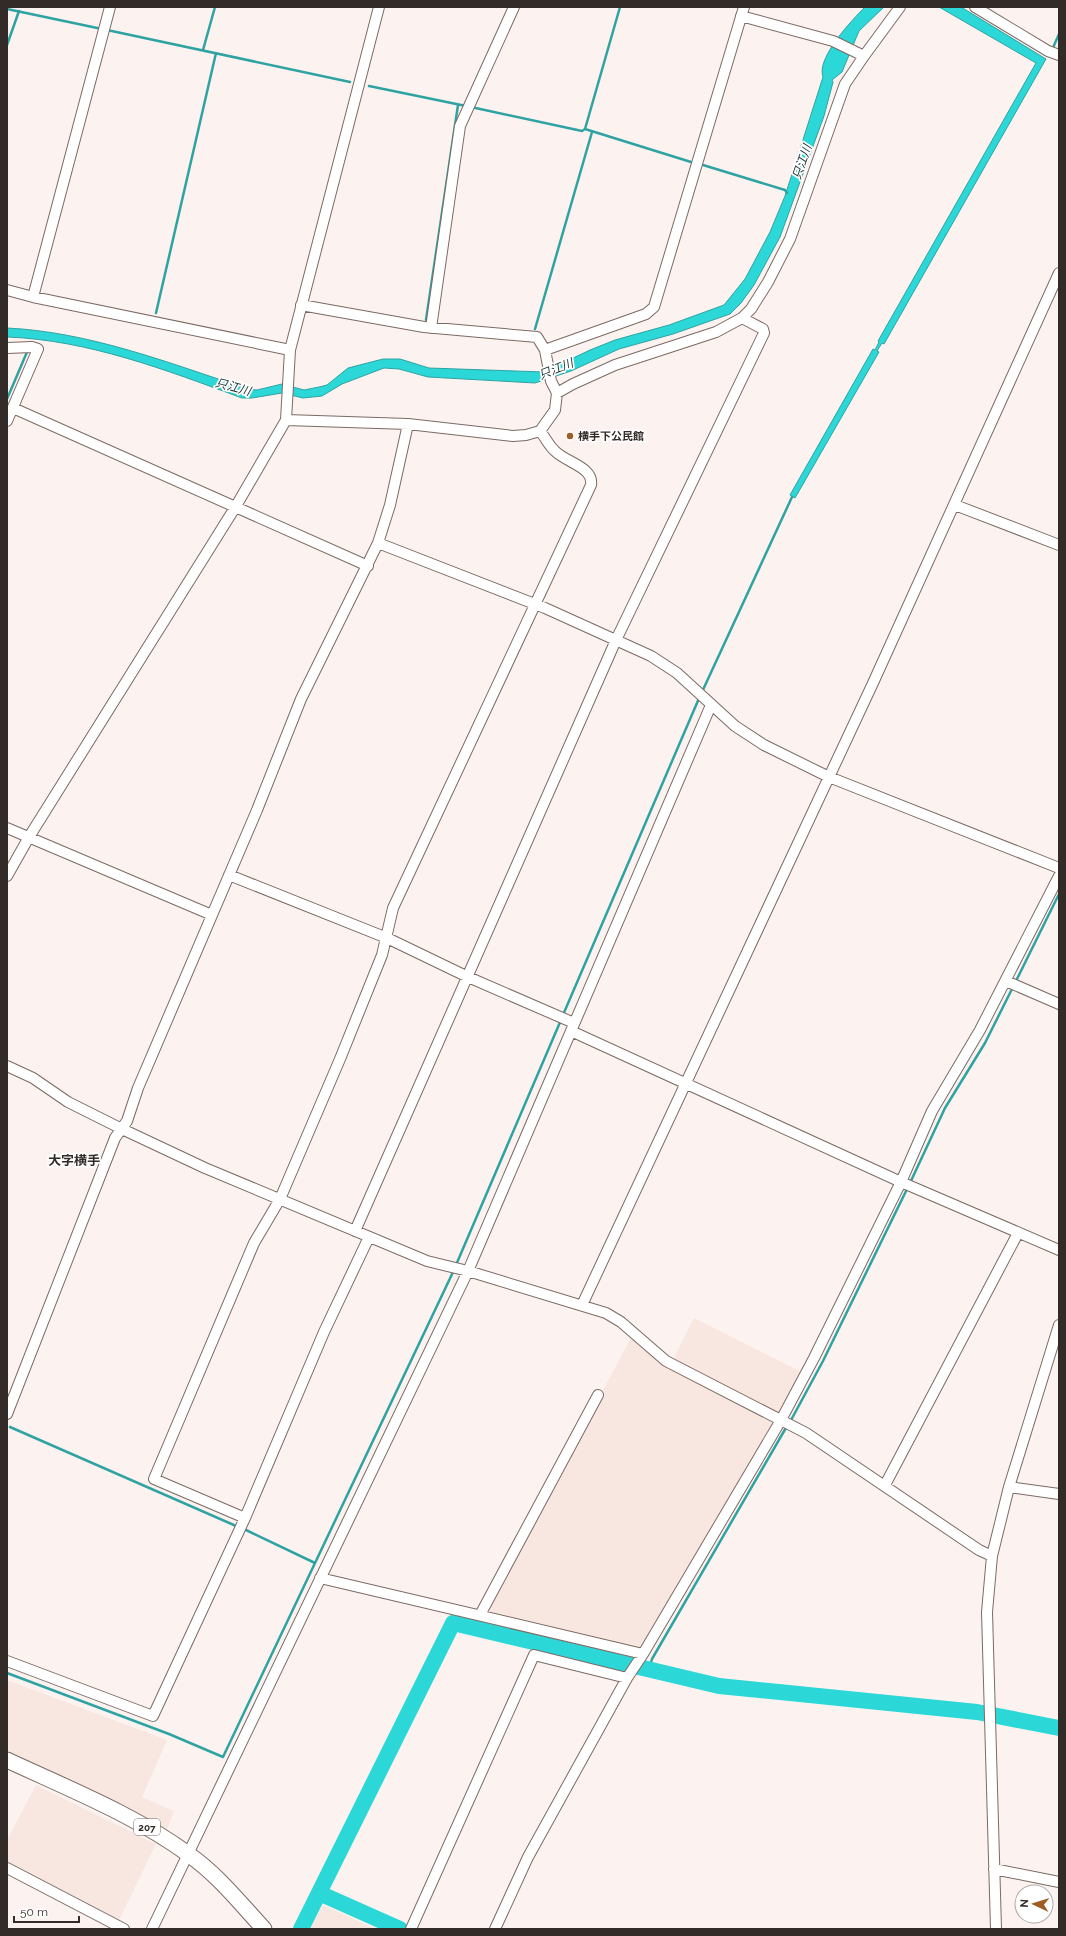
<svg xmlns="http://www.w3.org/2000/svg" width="1066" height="1936" font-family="Raleway,'Noto Sans JP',sans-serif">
  <rect width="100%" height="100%" fill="#fcf3f0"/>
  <path fill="#f8e6e0" d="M694,1318L803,1373L781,1416L673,1360Z
    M632,1336L776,1422L641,1650L484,1614Z
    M7,1680L167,1740L142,1797L174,1811L167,1830L7,1751Z
    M36,1785L156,1844L118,1922L7,1865V1840Z
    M323,1905L376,1929H310Z"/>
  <path fill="#2cd7d7" stroke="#2ea3a2" d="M865,7H884L859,31L842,72L832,80L833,82L824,116L780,237L754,285L741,303L730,314L673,334L619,349L571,371L535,383L428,377L399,369L384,368L342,384L322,396L303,398L282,393L252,398H242C166,370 88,340 7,337V328C90,332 169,363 248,389L257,390L282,384L304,390L319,387L327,385L348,368L383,359H400L429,368L544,372L590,350L615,340L669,325L724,305L745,279L770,232L785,196L823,77C816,58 852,20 865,7Z
    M939,7H961L1046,59L884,344L882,343L877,351L879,352L795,498L790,495L873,349L875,350L879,342L878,341L1036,63Z"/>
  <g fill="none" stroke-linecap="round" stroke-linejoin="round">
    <path stroke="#2ea3a2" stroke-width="2.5" d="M7,9L102,29
      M107,30L350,82
      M7,45L19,11
      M203,50L215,7
      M1052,50L1059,34
      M369,86L466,106
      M471,107L582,131L585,129L620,7
      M585,129L691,162
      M703,165L785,190L787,193
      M156,313L216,53
      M426,320L458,105
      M535,329L592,132
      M7,399L27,352
      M702,692L792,497
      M1015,983L1059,894
      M563,1015L700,696
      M910,1183L945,1108L985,1043L1013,987
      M456,1265L561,1020
      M790,1422L823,1361L908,1187
      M10,1427L236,1526
      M246,1530L315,1563
      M649,1669L652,1659L787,1426
      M7,1673L169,1734L223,1757L454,1270"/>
    <path stroke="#2cd7d7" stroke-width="16" d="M319,1893L400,1929
      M301,1929L453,1623L719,1686L977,1712L1059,1728"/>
    <defs>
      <path id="minor" d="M975,7L1048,51L1059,55
        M741,16L833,41L864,56L900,7
        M7,290L33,297L290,350
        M33,297L110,7
        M431,328L460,126L514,7
        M7,348L32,347L38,349L7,421
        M545,350L646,314L654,307L744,7
        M557,393L573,384L615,365L716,332L742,318L751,309L768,282L790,239L845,84L864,56
        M13,408L368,566
        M286,420L408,424L513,436L526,435L540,431L555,410L557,393L551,381L545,350L537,337L424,327L301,305
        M955,505L1059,545
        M378,543L545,608L651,656L677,673L735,726L764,745L829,777L1059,868
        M7,828L212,915
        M229,875L387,938L468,977L574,1023
        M7,876L29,837L236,506L286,420L290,350L379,7
        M1006,981L1059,1004
        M571,1031L901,1182L1059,1250
        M7,1066L33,1078L68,1102L122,1129L205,1168L427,1261L468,1271L606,1313L621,1322L666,1361L806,1433L979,1550L992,1556
        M355,1231L616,640L764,333L763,329L742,318
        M582,1305L873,683L1059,273
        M7,1414L115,1138L127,1121L138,1088L257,810L301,699L378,543L390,505L408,424
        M885,1485L1018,1233
        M1009,1487L1059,1494
        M245,1518L154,1479L254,1243L280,1199L340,1059L382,955L393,908L591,485C594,467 565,462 555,451C549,446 545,437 540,431
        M320,1578L643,1654
        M480,1615L598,1395
        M7,1661L153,1716L245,1518L324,1332L369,1237
        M7,1868L124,1929
        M994,1869L1059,1882
        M152,1929L468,1271L711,705
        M411,1929L534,1655L627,1678
        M495,1929L528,1857L627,1678L643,1654L781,1420L814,1358L901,1182L932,1111L980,1030L1059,876
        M996,1929L987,1612L992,1556L1009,1487L1059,1325"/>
      <path id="highway" d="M7,1760C67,1788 135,1815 188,1854C217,1874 240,1903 264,1929"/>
    </defs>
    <use href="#minor" stroke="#7c6a63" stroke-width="12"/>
    <use href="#highway" stroke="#7c6a63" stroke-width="17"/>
    <use href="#minor" stroke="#fff" stroke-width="10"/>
    <use href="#highway" stroke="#fff" stroke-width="15"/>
  </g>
  <circle fill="#9d5e25" stroke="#fff" stroke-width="1.5" cx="570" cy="436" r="4"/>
  <g text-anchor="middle" stroke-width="3.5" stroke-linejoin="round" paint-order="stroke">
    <rect fill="#fff" stroke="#706b68" stroke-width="1" x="134" y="1819" width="26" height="16" rx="3"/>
    <g font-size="10" font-weight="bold" fill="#332b28">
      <text x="147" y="1831">207</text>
    </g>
    <g font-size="11" font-weight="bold" fill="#332b28" stroke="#fff" text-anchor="start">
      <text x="578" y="440">横手下公民館</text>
    </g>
    <g font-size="12" font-style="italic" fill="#193232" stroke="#fff">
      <text transform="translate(802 162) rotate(-71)" y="4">只江川</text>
      <text transform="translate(556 369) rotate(-22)" y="4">只江川</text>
      <text transform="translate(233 387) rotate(15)" y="4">只江川</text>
    </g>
    <g font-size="13" font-weight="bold" fill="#332b28" stroke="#fff">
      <text x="74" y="1165">大字横手</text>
    </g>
  </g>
  <rect width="1066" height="1936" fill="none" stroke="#332b28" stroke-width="16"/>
  <g transform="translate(1034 1904) rotate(274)"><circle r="19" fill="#ffffff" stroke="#adaaa9"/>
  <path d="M0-3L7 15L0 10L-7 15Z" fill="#9d5e25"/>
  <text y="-6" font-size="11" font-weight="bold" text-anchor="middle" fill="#332b28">N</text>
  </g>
  <path d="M14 1916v6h65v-6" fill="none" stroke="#332b28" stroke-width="2"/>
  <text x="20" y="1916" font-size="12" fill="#332b28" stroke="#ffffff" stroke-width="3" paint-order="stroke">50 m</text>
</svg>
